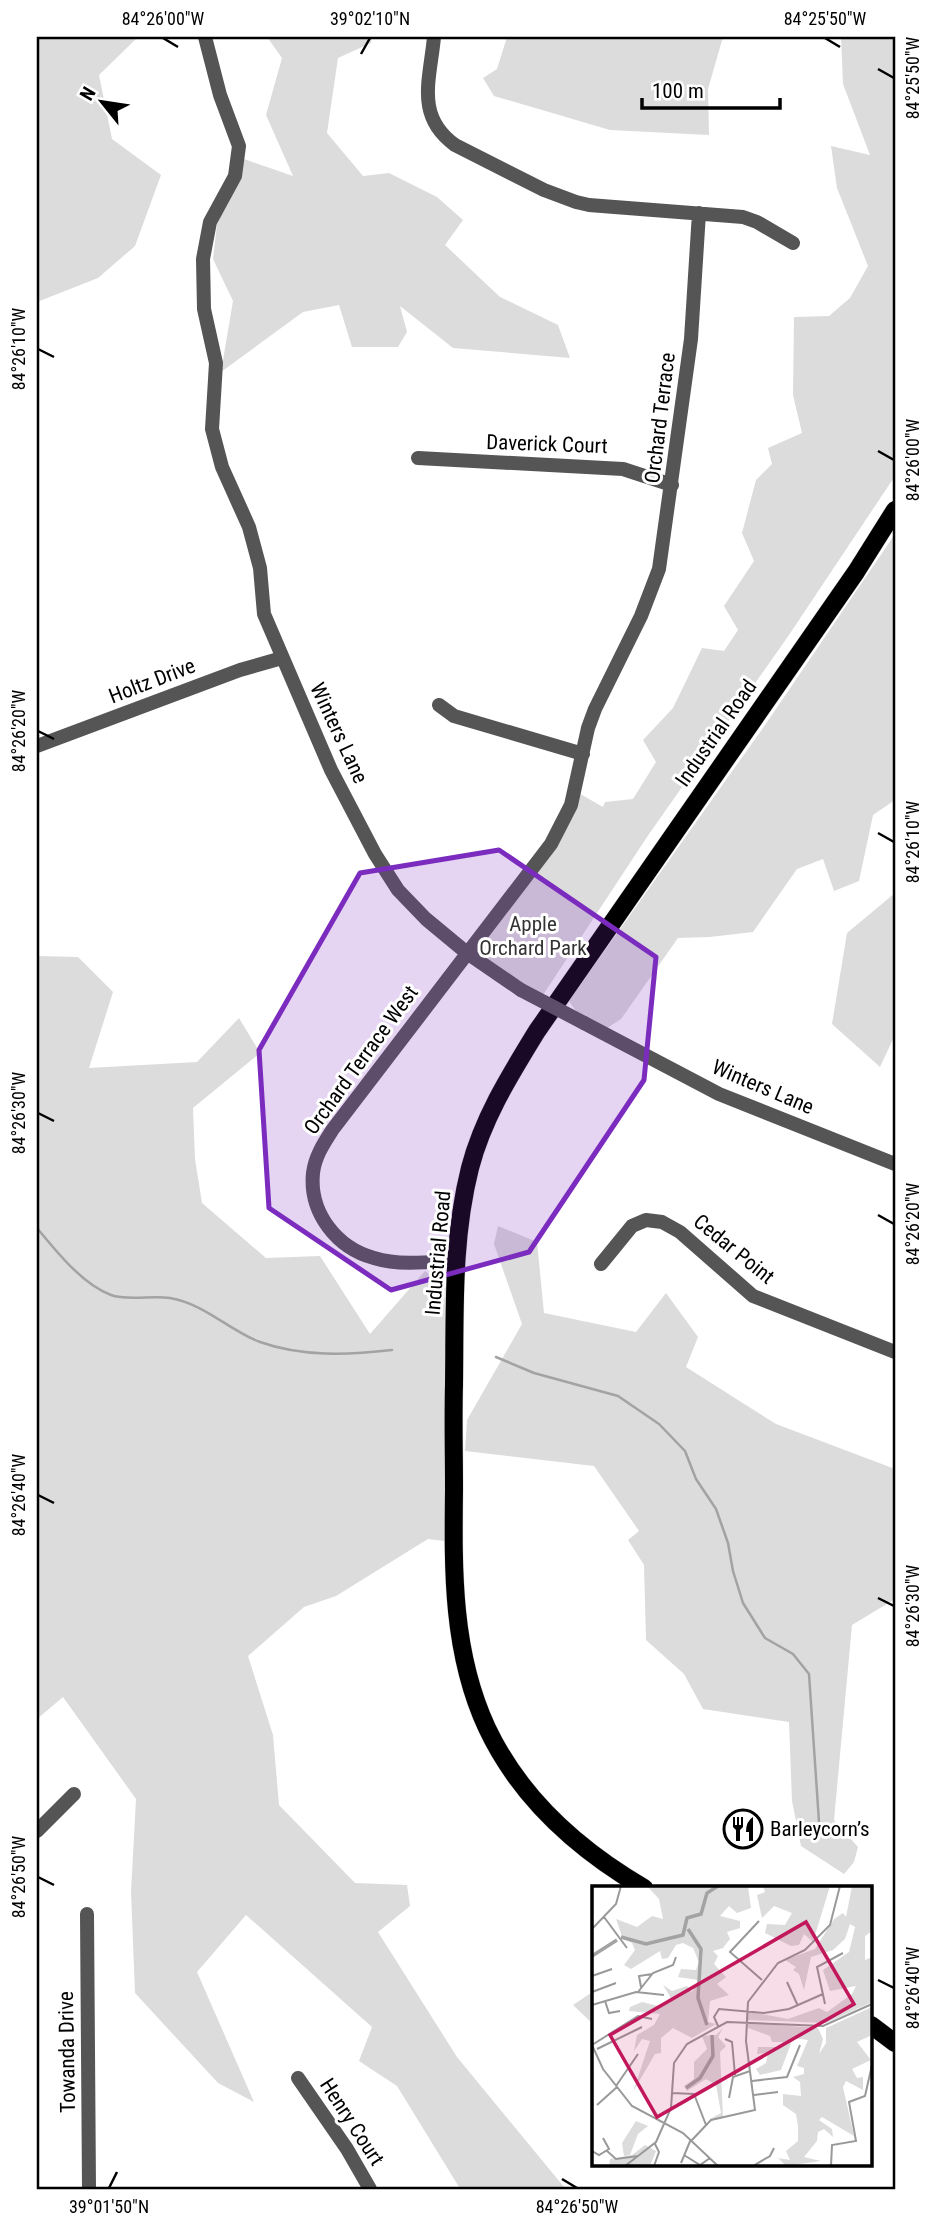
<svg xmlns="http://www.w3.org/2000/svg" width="932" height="2226" font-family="'Roboto Condensed',sans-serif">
  <rect width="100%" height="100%" fill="#fff"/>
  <path fill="#dcdcdc" d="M37,37H138L99,75L112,139L161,175L135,246L98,278L37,302Z
    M267,37H372L371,43L338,58L327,133L363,176L389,173L437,197L463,220L445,245L500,297L558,325L570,358L453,348L400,306L407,332L398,347H352L339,305L303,312L221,372L233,301L213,259L217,224L244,159L293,176L266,115L282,58Z
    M507,37H723L708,89L709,135L610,130L494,96L483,78L497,69Z
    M841,37H895V476L789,635L649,834L541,998L467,953L551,844L575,791L603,807L605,802L633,799L656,762L643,740L673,708L702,648L724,651L738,630L724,606L754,561L742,533L756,480L772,464L768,448L802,433L793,395L794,317L829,316L850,298L868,266L837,188L831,146L870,155L843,84Z
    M895,534V800L873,815L859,881L834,891L823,859L797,869L753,932L710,937L678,938L621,1019L601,1032L584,1023L569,1001L765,725Z
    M895,893V1035L880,1067L832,1024L847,933Z
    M37,956L78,957L113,992L89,1068L197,1062L239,1018L260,1053L193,1108L195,1159L202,1203L266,1258L320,1256L370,1334L425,1271L455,1295L453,1542L428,1539L336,1596L304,1607L248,1656L273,1735L279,1805L355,1883L407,1885L410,1906L378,1932L457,2057L564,2187L563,2189H462L459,2187L397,2086L359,2061L372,2027L246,1915L197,1972L254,2102L218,2083L135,1993L131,1892L136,1799L63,1697L37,1719V1316L39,1315L37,1285Z
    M498,1226L537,1242L544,1313L636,1332L666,1293L698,1337L686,1367L776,1424L895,1469V1599L852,1625L834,1820L858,1847L854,1862L844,1874L801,1846L792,1801L789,1722L703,1709L684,1674L646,1640L644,1565L628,1540L639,1531L594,1466L465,1451L467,1420L522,1324L494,1244Z
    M594,1991V2025L573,2005Z"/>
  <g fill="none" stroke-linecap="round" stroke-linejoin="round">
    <path stroke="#a3a3a3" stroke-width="2.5" d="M37,1228C57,1252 82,1284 111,1295C127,1301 153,1295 170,1298C205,1304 230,1331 260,1342C302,1357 349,1355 392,1350
      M496,1357L534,1373L618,1396L659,1424L685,1451L696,1479L716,1509L728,1543L733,1571L743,1603L765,1638L793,1654L809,1674L819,1822L828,1838"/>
    <defs>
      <path id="major" d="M644,1888C579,1850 520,1798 487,1728C452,1653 453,1571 454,1489C454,1454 453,1419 454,1384C455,1311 452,1239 470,1168C483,1118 510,1075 537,1031L856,572L895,510
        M871,2025L895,2043"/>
    </defs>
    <use href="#major" stroke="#dbdbdb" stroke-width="19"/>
    <path stroke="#555" stroke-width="14" d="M205,37L220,95L239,146L235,176L210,222L203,259L204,309L216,363L212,429L222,467L249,527L260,568L264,614L331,770L375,854L398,890L426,919L467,953L521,990
      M434,37C430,80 415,116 455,145L544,190L576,202L589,205L743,217L757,222L793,243
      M418,458L623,469L672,485
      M439,705L454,716L583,754
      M37,746L240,670L282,658
      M584,1023L719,1094L895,1164
      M456,1260C429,1262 400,1266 374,1258C337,1248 309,1213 313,1173C315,1156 324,1143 333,1129L551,844L571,805L588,728L595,709L641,616L659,569L691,339L699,213
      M601,1264L632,1226L646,1220L662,1222L680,1232L753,1296L895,1352
      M37,1831L74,1794
      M87,1914L89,2189
      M298,2078L347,2149L370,2189"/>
    <use href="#major" stroke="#000" stroke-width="18"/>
    <path stroke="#555" stroke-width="14" d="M521,990L584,1023"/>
  </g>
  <path fill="#7b2cbf" fill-opacity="0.2" stroke="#7b2cbf" stroke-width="5" stroke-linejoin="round" d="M499,850L656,957L644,1080L529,1252L391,1290L269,1208L259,1050L360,873Z"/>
  <path fill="none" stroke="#000" stroke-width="2.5" d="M163,38L178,47M825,38L840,47M361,54L370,38M878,69L894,78M38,349L54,357M878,451L894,460M38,731L54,739M878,833L894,842M38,1113L54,1121M878,1215L894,1224M38,1495L54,1503M878,1598L894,1606M38,1877L54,1885M878,1980L894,1988M562,2179L577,2188M109,2188L117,2172"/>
  <defs>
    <symbol id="restaurant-ring" viewBox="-11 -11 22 22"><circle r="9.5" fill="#fff" stroke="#000" stroke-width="1.5"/><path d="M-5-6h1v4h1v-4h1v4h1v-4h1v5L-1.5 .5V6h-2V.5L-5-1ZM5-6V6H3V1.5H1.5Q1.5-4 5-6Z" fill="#000"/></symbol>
  </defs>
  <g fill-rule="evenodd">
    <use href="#restaurant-ring" x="721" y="1807" width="44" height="44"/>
  </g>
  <g text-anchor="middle" stroke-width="6" stroke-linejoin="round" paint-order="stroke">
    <g font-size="21" fill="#000" stroke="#fff">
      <text transform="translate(660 418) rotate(-83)" y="7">Orchard Terrace</text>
      <text transform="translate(547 444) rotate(2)" y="7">Daverick Court</text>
      <text transform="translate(152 681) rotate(-21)" y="7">Holtz Drive</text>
      <text transform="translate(339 733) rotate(65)" y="7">Winters Lane</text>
      <text transform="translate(716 733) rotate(-55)" y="7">Industrial Road</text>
      <text transform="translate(361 1060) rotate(-54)" y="7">Orchard Terrace West</text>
      <text transform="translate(763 1087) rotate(23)" y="7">Winters Lane</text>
      <text transform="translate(734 1249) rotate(39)" y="7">Cedar Point</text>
      <text transform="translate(438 1253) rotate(-85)" y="7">Industrial Road</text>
      <text transform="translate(67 2052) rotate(-91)" y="7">Towanda Drive</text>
      <text transform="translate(352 2122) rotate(57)" y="7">Henry Court</text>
    </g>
    <g font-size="21" fill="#333" stroke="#fff">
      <text x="533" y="931">Apple<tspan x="533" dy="24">Orchard Park</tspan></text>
    </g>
    <g font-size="21" fill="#000" stroke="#fff" text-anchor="start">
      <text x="770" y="1836">Barleycorn’s</text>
    </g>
  </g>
  <g transform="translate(592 1886)">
    <rect width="280" height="280" fill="#fff"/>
    <path d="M55,0H156L159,22L145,27L137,20L128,30L148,35V42L135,46L138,53L131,62L121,65L126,70L122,78L134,91L125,98L137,109L118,115L116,136L124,138L100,152L81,142L69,152V167L63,168L41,206L58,155L50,153L42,165L45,149L62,139L68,128L37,125L38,121L50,116L66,120L80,114L71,99L80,105L95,100L100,106L106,94L86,91L89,83L104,84L107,76L101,62L91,57L84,59L76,72L70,73L68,65L39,83L32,79L43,64L40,57L31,53L24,33L45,41L60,30L71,33L67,13ZM171,0H238L221,56L212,48L207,59L199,60L173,47L175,38L193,39L200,27L182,20L170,32L165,9L173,6ZM260,0H280V45L273,50V74L280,71V116L234,137L154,134V125L196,133L227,122L235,126L260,108L264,100L238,105L231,84L257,66L263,41L258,38L253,53L241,64L219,71L212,104L207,88L201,84L204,81L193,74L223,63L242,33L251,27L254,31ZM280,121V149L265,156L279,174L260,183L265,192L271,191V204L254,195L251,201L262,250L230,231L227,234L240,243L241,251L232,243L226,246L225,255L212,271L229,275L194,280L186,272L198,274L194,265L206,255V240L204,228L191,219V208L209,210L208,196L201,191L212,188V182L205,180L216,154L201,152L189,184L168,189L164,183L174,177L176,167L165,168L166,161H189L191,156H180L178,150L156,142L155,137L226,142L231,153L227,168L234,157V142ZM131,142L126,151L134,160L128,166L131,231L118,233L129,227L124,199L114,193L95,205L92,200L102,193V176L115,163L110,150L124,149ZM44,235L56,240L46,248L38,269L32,270L30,257ZM53,259L64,265L58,280H17L18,273L40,269Z" fill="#dcdcdc"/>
    <path fill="none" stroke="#a3a3a3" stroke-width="3.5" d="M96,43L109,63L106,112L115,139M29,51L54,58L91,49L95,32L109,28L115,7L126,0M0,70L25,54M94,202L108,192L121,170L120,149"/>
    <path fill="none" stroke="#999" stroke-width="2" d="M12,31L35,62M167,35L138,66L170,94M0,43L24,18L29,0M0,90L20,83M195,96L206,120M49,101L47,90L60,88M0,106L24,97M46,106L61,87L81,79L84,71M13,115L17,127L28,125M233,118L225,81L251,67M0,119L44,106L72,109M126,140L122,131L127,123L172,127L197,123L231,108M133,153L140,156L143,189M0,159L46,130L60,133M0,159L11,183L40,220L91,247L126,280M5,163L50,141M160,195L195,191L208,159M24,200L46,168M80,207L102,208L114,239M162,209L186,206M137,212L141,191L158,185M5,219L25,201M100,254L119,234L163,224L154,155L156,116L186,77L213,64L238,39L248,0M0,265L7,269L17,263L11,252M15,265L24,273L46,270M92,269L108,279L118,272M89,277L99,253M33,280L64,256L79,222L82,177L95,158L135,136L231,140L280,118M62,280L67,266L63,258M161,280L178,270L182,262M239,280L240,259L264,255L257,216L273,210L280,179"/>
    <path fill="#c2185b" fill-opacity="0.15" stroke="#c2185b" stroke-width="3.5" d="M214,36L262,118L65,231L18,149Z"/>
    <rect width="280" height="280" fill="none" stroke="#000" stroke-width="3.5"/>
  </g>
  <rect width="932" height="2226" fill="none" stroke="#ffffff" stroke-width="77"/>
  <g transform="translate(102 102) rotate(300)" stroke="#ffffff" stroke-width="5" paint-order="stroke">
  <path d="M0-5L12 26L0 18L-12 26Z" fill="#000000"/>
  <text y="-10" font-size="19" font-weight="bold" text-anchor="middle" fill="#000000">N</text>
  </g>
  <path d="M642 98v10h138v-10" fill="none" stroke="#000000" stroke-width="3.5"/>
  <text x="652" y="98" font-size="21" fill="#000000" stroke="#ffffff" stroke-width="5" paint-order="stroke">100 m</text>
  <rect x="38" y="38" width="856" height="2150" fill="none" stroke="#000" stroke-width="2.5"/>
  <g font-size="18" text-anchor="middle" fill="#000">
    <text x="163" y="25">84°26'00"W</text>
    <text x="370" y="25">39°02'10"N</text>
    <text x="825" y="25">84°25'50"W</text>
    <text transform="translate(913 78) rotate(-90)" y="6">84°25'50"W</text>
    <text transform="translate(19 349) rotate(-90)" y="6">84°26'10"W</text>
    <text transform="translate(913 460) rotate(-90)" y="6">84°26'00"W</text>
    <text transform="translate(19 731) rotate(-90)" y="6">84°26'20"W</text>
    <text transform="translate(913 842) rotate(-90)" y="6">84°26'10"W</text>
    <text transform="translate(19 1113) rotate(-90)" y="6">84°26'30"W</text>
    <text transform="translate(913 1224) rotate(-90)" y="6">84°26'20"W</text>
    <text transform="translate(19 1495) rotate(-90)" y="6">84°26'40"W</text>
    <text transform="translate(913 1606) rotate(-90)" y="6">84°26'30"W</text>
    <text transform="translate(19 1877) rotate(-90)" y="6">84°26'50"W</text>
    <text transform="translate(913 1988) rotate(-90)" y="6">84°26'40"W</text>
    <text x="109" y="2213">39°01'50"N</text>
    <text x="577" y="2213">84°26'50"W</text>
  </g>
</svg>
